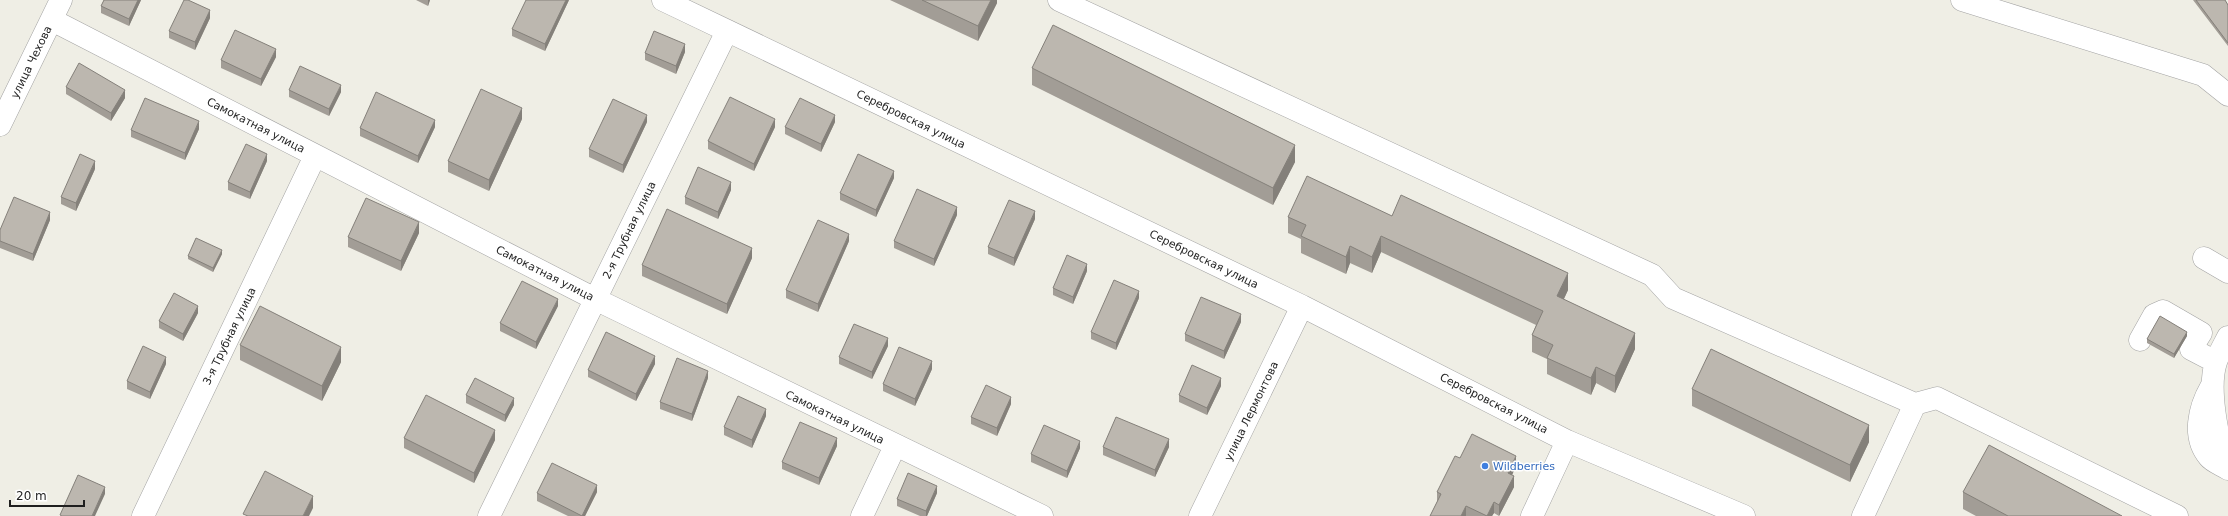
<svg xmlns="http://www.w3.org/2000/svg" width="2228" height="516" font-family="'DejaVu Sans',sans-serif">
  <rect width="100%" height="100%" fill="#efeee5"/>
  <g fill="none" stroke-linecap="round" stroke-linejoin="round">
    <defs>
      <path id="minor" d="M663,0L1302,306L1567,441L1744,516
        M1059,0L1652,275L1673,298L1915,404L1937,398L2177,516
        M1962,0L2203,75L2228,95
        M52,20L595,299L1042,516
        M0,125L61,0
        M2204,258L2228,272
        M2228,337C2224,345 2219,353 2216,362C2208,386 2216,439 2228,462
        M2140,340L2154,315L2163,311L2201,333L2191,349L2216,362
        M2211,387C2199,408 2192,437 2209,457C2213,462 2222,465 2228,469
        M143,516L315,156
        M489,516L727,31
        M862,516L895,446
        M1200,516L1302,306
        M1532,516L1567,441
        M1863,516L1915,404"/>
    </defs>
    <use href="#minor" stroke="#a3a3a3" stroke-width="23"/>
    <use href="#minor" stroke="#fff" stroke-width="22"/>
  </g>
  <path fill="#a29d96" d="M104,0H141L129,26L101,13V6Z
    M416,0H430L428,6Z
    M569,0L545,51L512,36V29Z
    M890,0H997V3L978,41Z
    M2193,0H2225L2228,5V46Z
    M210,18L195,50L169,38V31Z
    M685,52L676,74L645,60V53Z
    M276,57L261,86L221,68V60Z
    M1032,68L1295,162L1273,205L1032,85Z
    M66,87L125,98L111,121L66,94Z
    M289,90L341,92L329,116L289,97Z
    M522,119L489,191L448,172V161Z
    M647,122L623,173L589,157V149Z
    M835,122L821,152L785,134V127Z
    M435,127L418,163L360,136V128Z
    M775,127L754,171L708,149V141Z
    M199,129L185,160L131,137V130Z
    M267,161L250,199L228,190V182Z
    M95,169L76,211L61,204V197Z
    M894,178L876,217L840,200V193Z
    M731,190L718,219L685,204V197Z
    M957,215L934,266L894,248V241Z
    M1392,216L1568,290L1564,299L1635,349L1615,393L1596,383L1591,395L1547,374V359L1532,352V335L1536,325L1381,252L1372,273L1350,263L1346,274L1301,253V239L1288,233V217Z
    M1035,219L1014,266L988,254V247Z
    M50,220L33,261L0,248V230Z
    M419,233L401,271L348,247V237Z
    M849,241L818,312L786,298V290Z
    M222,254L213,272L188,259V256Z
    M752,258L727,314L642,276V265Z
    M1087,271L1073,304L1053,295V288Z
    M1139,298L1116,350L1091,339V332Z
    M558,306L536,349L500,331V323Z
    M198,313L183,341L159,328V321Z
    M1241,322L1224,359L1185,341V334Z
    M2187,336L2174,358L2147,343V339Z
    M240,345L341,362L322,401L240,360Z
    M888,346L872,379L839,364V357Z
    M166,364L150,399L127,389V381Z
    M655,364L636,401L588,377V370Z
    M932,369L915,406L883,391V384Z
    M708,378L692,421L660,409V402Z
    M1221,386L1207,415L1179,402V395Z
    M1692,389L1869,442L1850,482L1692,406Z
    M466,395L514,405L505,422L466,403Z
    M1011,404L997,436L971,424V417Z
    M766,416L752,448L724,435V427Z
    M404,438L495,440L474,483L404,448Z
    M837,446L819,485L782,469V462Z
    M1103,447H1169L1155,477L1103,455Z
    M1080,448L1067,478L1031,462V454Z
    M1460,458L1516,466L1512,475L1514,487L1499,516L1494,513L1492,516H1430L1437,502V492Z
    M597,492L585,516H568L537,501V493Z
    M1963,492L2122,516H1976L1963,509Z
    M937,493L927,516H920L897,506V499Z"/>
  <path fill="#84807a" d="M138,0H141L129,26V19Z
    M428,0H430L428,6Z
    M566,0H569L545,51V44Z
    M991,0H997V3L978,41V26Z
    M210,10V18L195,50V42Z
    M685,44V52L676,74V66Z
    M276,49V57L261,86V79Z
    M341,85V92L329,116V109Z
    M125,90V98L111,121V113Z
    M522,108V119L489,191V180Z
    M647,115V122L623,173V165Z
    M835,115V122L821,152V144Z
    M775,119V127L754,171V164Z
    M435,120V127L418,163V156Z
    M199,121V129L185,160V153Z
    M1295,145V162L1273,205V188Z
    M267,154V161L250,199V192Z
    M95,161V169L76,211V203Z
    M894,171V178L876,217V210Z
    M731,182V190L718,219V212Z
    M957,207V215L934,266V259Z
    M1035,211V219L1014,266V258Z
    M50,212V220L33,261V254Z
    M419,222V233L401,271V261Z
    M849,234V241L818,312V304Z
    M1381,236V252L1372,273V257Z
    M1350,246V263L1346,274V257Z
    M752,248V258L727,314V304Z
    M222,250V254L213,272V268Z
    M1087,264V271L1073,304V297Z
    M1568,273V290L1557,313V296Z
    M1139,291V298L1116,350V343Z
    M558,299V306L536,349V342Z
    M198,306V313L183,341V334Z
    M1241,314V322L1224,359V351Z
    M2187,332V336L2174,358V354Z
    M1635,333V349L1615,393V376Z
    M888,338V346L872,379V372Z
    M341,347V362L322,401V386Z
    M655,356V364L636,401V394Z
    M166,357V364L150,399V392Z
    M932,361V369L915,406V399Z
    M1596,367V383L1591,395V378Z
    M708,371V378L692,421V414Z
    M1221,378V386L1207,415V408Z
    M1011,397V404L997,436V428Z
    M514,398V405L505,422V415Z
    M766,409V416L752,448V440Z
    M1869,425V442L1850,482V465Z
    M495,430V440L474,483V473Z
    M837,438V446L819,485V478Z
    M1169,439V447L1155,477V470Z
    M1080,441V448L1067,478V471Z
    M1516,456V466L1508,484V473Z
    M1514,476V487L1499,516V505Z
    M597,485V492L585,516H582Z
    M937,486V493L927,516H926V511Z
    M105,487V494L95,516H92Z
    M313,496V508L309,516H303Z
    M1494,502V513L1492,516H1487Z
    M1466,506V516H1461Z"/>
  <path fill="#bcb7af" stroke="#84807a" d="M104,0H138L129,19L101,6Z
    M184,0H188L210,10L195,42L169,31Z
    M526,0H566L545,44L512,29Z
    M922,0H991L978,26Z
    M2196,0H2225L2228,5V43Z
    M1053,25L1295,145L1273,188L1032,68Z
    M235,30L276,49L261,79L221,60Z
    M654,31L685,44L676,66L645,53Z
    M79,63L125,90L111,113L66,87Z
    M300,66L341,85L329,109L289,90Z
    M481,89L522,108L489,180L448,161Z
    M376,92L435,120L418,156L360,128Z
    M730,97L775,119L754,164L708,141Z
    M145,98L199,121L185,153L131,130Z
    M800,98L835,115L821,144L785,127Z
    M613,99L647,115L623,165L589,149Z
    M246,144L267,154L250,192L228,182Z
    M80,154L95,161L76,203L61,197Z
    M858,154L894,171L876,210L840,193Z
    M698,167L731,182L718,212L685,197Z
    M1307,176L1392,216L1401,195L1568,273L1557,296L1635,333L1615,376L1596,367L1591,378L1547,358L1553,345L1532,335L1543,311L1381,236L1372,257L1350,246L1346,257L1301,236L1306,225L1288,217Z
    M917,189L957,207L934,259L894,241Z
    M14,197L50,212L33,254L0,241V230Z
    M366,198L419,222L401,261L348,237Z
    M1009,200L1035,211L1014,258L988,247Z
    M667,209L752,248L727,304L642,265Z
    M818,220L849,234L818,304L786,290Z
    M196,238L222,250L213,268L188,256Z
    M1067,255L1087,264L1073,297L1053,288Z
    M1114,280L1139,291L1116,343L1091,332Z
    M522,281L558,299L536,342L500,323Z
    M174,293L198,306L183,334L159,321Z
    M1201,297L1241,314L1224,351L1185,334Z
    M260,306L341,347L322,386L240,345Z
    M2160,316L2187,332L2174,354L2147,339Z
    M854,324L888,338L872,372L839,357Z
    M606,332L655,356L636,394L588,370Z
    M143,346L166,357L150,392L127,381Z
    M899,347L932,361L915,399L883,384Z
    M1711,349L1869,425L1850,465L1692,389Z
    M677,358L708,371L692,414L660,402Z
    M1192,365L1221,378L1207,408L1179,395Z
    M475,378L514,398L505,415L466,395Z
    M986,385L1011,397L997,428L971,417Z
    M426,395L495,430L474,473L404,438Z
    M738,396L766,409L752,440L724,427Z
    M1116,417L1169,439L1155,470L1103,447Z
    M800,422L837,438L819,478L782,462Z
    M1044,425L1080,441L1067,471L1031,454Z
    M1472,434L1516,456L1508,473L1514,476L1499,505L1494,502L1487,516L1466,506L1461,516H1430L1441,494L1437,492L1455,456L1460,458Z
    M1989,445L2122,516H2008L1963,492Z
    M552,463L597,485L582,516L537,493Z
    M265,471L313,496L303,516H248L243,514Z
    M908,473L937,486L926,511L897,499Z
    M78,475L105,487L92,516H62L60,515Z"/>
  <circle fill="#3f7fe0" stroke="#fff" stroke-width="1.5" cx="1485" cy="466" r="4"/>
  <g text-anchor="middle" stroke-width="3" stroke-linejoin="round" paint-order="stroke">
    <g font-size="11" fill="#1f1f1f" stroke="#fff">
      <text transform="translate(31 62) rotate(-64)" y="4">улица Чехова</text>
      <text transform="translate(911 119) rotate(26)" y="4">Серебровская улица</text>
      <text transform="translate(256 125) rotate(27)" y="4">Самокатная улица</text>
      <text transform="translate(629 230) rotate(-64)" y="4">2-я Трубная улица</text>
      <text transform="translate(1204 259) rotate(26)" y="4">Серебровская улица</text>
      <text transform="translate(545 273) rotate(27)" y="4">Самокатная улица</text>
      <text transform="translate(229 336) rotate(-64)" y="4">3-я Трубная улица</text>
      <text transform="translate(1494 403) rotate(27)" y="4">Серебровская улица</text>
      <text transform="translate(1251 411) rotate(-64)" y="4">улица Лермонтова</text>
      <text transform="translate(835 417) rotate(26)" y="4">Самокатная улица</text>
    </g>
    <g font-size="11" fill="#366cbe" stroke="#fff" text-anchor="start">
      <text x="1493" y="470">Wildberries</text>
    </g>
  </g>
  <path d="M10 500v6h74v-6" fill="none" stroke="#1f1f1f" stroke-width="2"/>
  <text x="16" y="500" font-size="12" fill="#1f1f1f" stroke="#ffffff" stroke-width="3" paint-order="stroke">20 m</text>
</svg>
